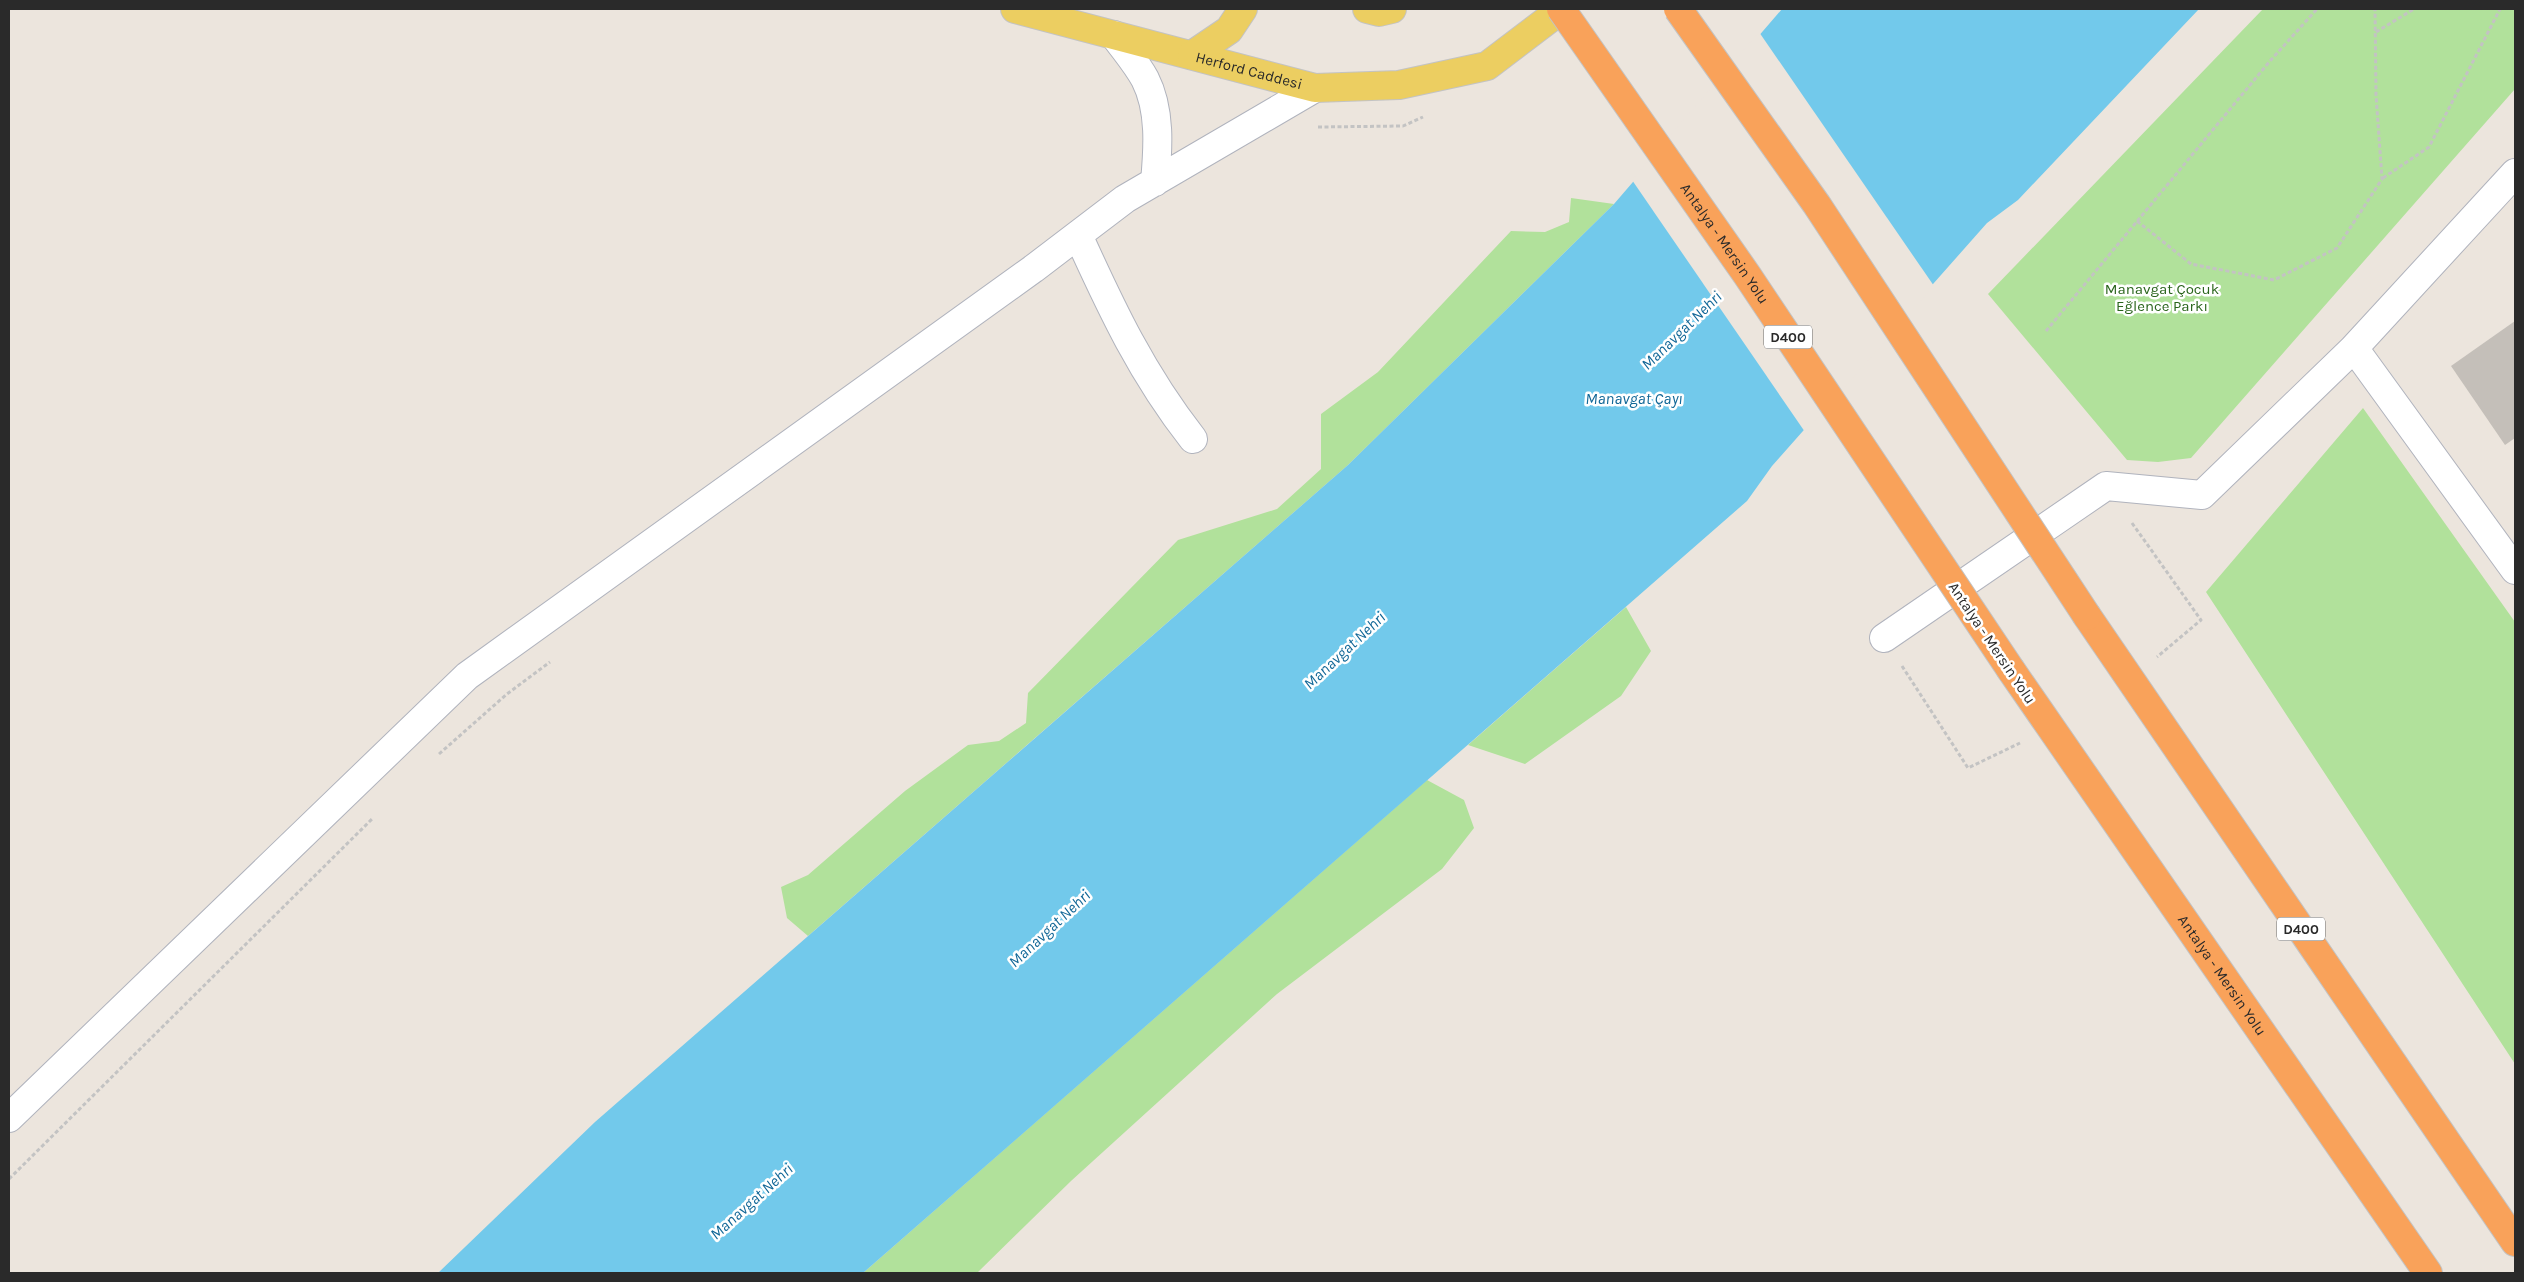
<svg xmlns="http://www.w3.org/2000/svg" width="2524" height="1282" font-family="Karla,sans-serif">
  <rect width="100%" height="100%" fill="#ece5dd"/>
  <path fill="#b1e19b" d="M2263,9H2515V89L2191,458L2158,462L2127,460L1988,294Z
    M1571,198L1614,204L1348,465L808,936L787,918L781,887L808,875L905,791L968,745L999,741L1026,723L1028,693L1178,540L1277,509L1321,469V414L1378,372L1511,231L1545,232L1569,222Z
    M2363,408L2515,622V1064L2206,592Z
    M1626,607L1651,651L1621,696L1525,764L1468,745Z
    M1427,780L1464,800L1474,828L1442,869L1277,994L1071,1181L977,1273H863Z"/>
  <path fill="#72c9eb" d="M1782,9H2199L2018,200L1987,223L1772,466L1747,501L863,1273H438L595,1122L1348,465L1614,204Z"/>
  <path fill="#ece5dd" d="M1759,32L1934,286L1805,432L1632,180Z"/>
  <path fill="#c4bfb9" d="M2515,321V438L2505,445L2451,366Z"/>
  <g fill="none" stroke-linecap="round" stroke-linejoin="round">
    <defs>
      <path id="minor" d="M1114,35C1124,49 1137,64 1145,79C1161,110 1158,149 1155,182
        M2515,173L2354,348L2515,570
        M1078,235C1112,310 1142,374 1193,439
        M1884,638L2106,486L2202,495L2354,348
        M9,1118L467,676L1033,269L1125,199L1315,88"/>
      <g id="major">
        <path id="s1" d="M1015,9L1315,88L1399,85L1487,66L1562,9"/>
        <path d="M1367,9L1379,12L1392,9"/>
        <path d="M1192,55L1229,30L1243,9"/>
      </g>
      <g id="highway">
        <path d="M2087,616L2515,1242"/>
        <path id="s2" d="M2011,670L2428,1273"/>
      </g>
    </defs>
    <use href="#minor" stroke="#b0b3bd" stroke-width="30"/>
    <use href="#major" stroke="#c3c3c3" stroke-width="30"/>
    <use href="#highway" stroke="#c3c3c3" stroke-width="30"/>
    <path stroke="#c3c3c3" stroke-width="3" stroke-dasharray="4 2.5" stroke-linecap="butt" d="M2376,32L2414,9
      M1318,127L1403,126L1423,117
      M2383,178L2429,147L2500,9
      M2137,221L2191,264L2274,280L2337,248L2382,179L2376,95L2375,9
      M2046,331L2270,61L2317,9
      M2132,523L2201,620L2157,657
      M1902,666L1968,768L2020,743
      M439,754L507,694L550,662
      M9,1179L372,819"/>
    <use href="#minor" stroke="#fff" stroke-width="28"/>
    <use href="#major" stroke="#ecce61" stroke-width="28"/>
    <use href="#highway" stroke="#f9a25a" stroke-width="28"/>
    <defs>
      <g id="highway-bridge">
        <path id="s3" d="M1561,9L1747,275L2011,670"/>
        <path d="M1678,9L1817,205L2087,616"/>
      </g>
    </defs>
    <use href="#highway-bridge" stroke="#c3c3c3" stroke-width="30" stroke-linecap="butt"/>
    <use href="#highway-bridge" stroke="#f9a25a" stroke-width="28"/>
  </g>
  <g text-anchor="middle" stroke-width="5" stroke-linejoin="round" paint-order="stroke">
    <g fill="#fff" stroke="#6a6a6a" stroke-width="1">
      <rect x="1764" y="325.5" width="48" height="23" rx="4"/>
      <rect x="2277" y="917.5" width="48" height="23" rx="4"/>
    </g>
    <g font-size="14" font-weight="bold" fill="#2a2a2a">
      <text x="1788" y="342">D400</text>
      <text x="2301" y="934">D400</text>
    </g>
    <g font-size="15" fill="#2a2a2a" stroke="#fff">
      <text dy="5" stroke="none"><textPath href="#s1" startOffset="242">Herford Caddesi</textPath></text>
      <text dy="5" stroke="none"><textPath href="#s3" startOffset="286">Antalya - Mersin Yolu</textPath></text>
      <text transform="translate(1992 643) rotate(56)" y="5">Antalya - Mersin Yolu</text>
      <text dy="5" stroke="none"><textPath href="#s2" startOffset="371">Antalya - Mersin Yolu</textPath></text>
    </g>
    <g font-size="15" fill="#2a651c" stroke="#fff">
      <text x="2162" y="294">Manavgat Çocuk<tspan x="2162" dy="17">Eğlence Parkı</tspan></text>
    </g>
    <g font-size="16" font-style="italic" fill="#116797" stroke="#fff">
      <text transform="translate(1681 330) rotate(-44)" y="6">Manavgat Nehri</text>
      <text x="1634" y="404">Manavgat Çayı</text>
      <text transform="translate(1344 650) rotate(-43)" y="6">Manavgat Nehri</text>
      <text transform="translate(1049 928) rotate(-43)" y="6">Manavgat Nehri</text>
      <text transform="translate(751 1201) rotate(-42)" y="6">Manavgat Nehri</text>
    </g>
  </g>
  <rect width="2524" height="1282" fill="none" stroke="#2a2a2a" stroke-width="20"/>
</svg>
